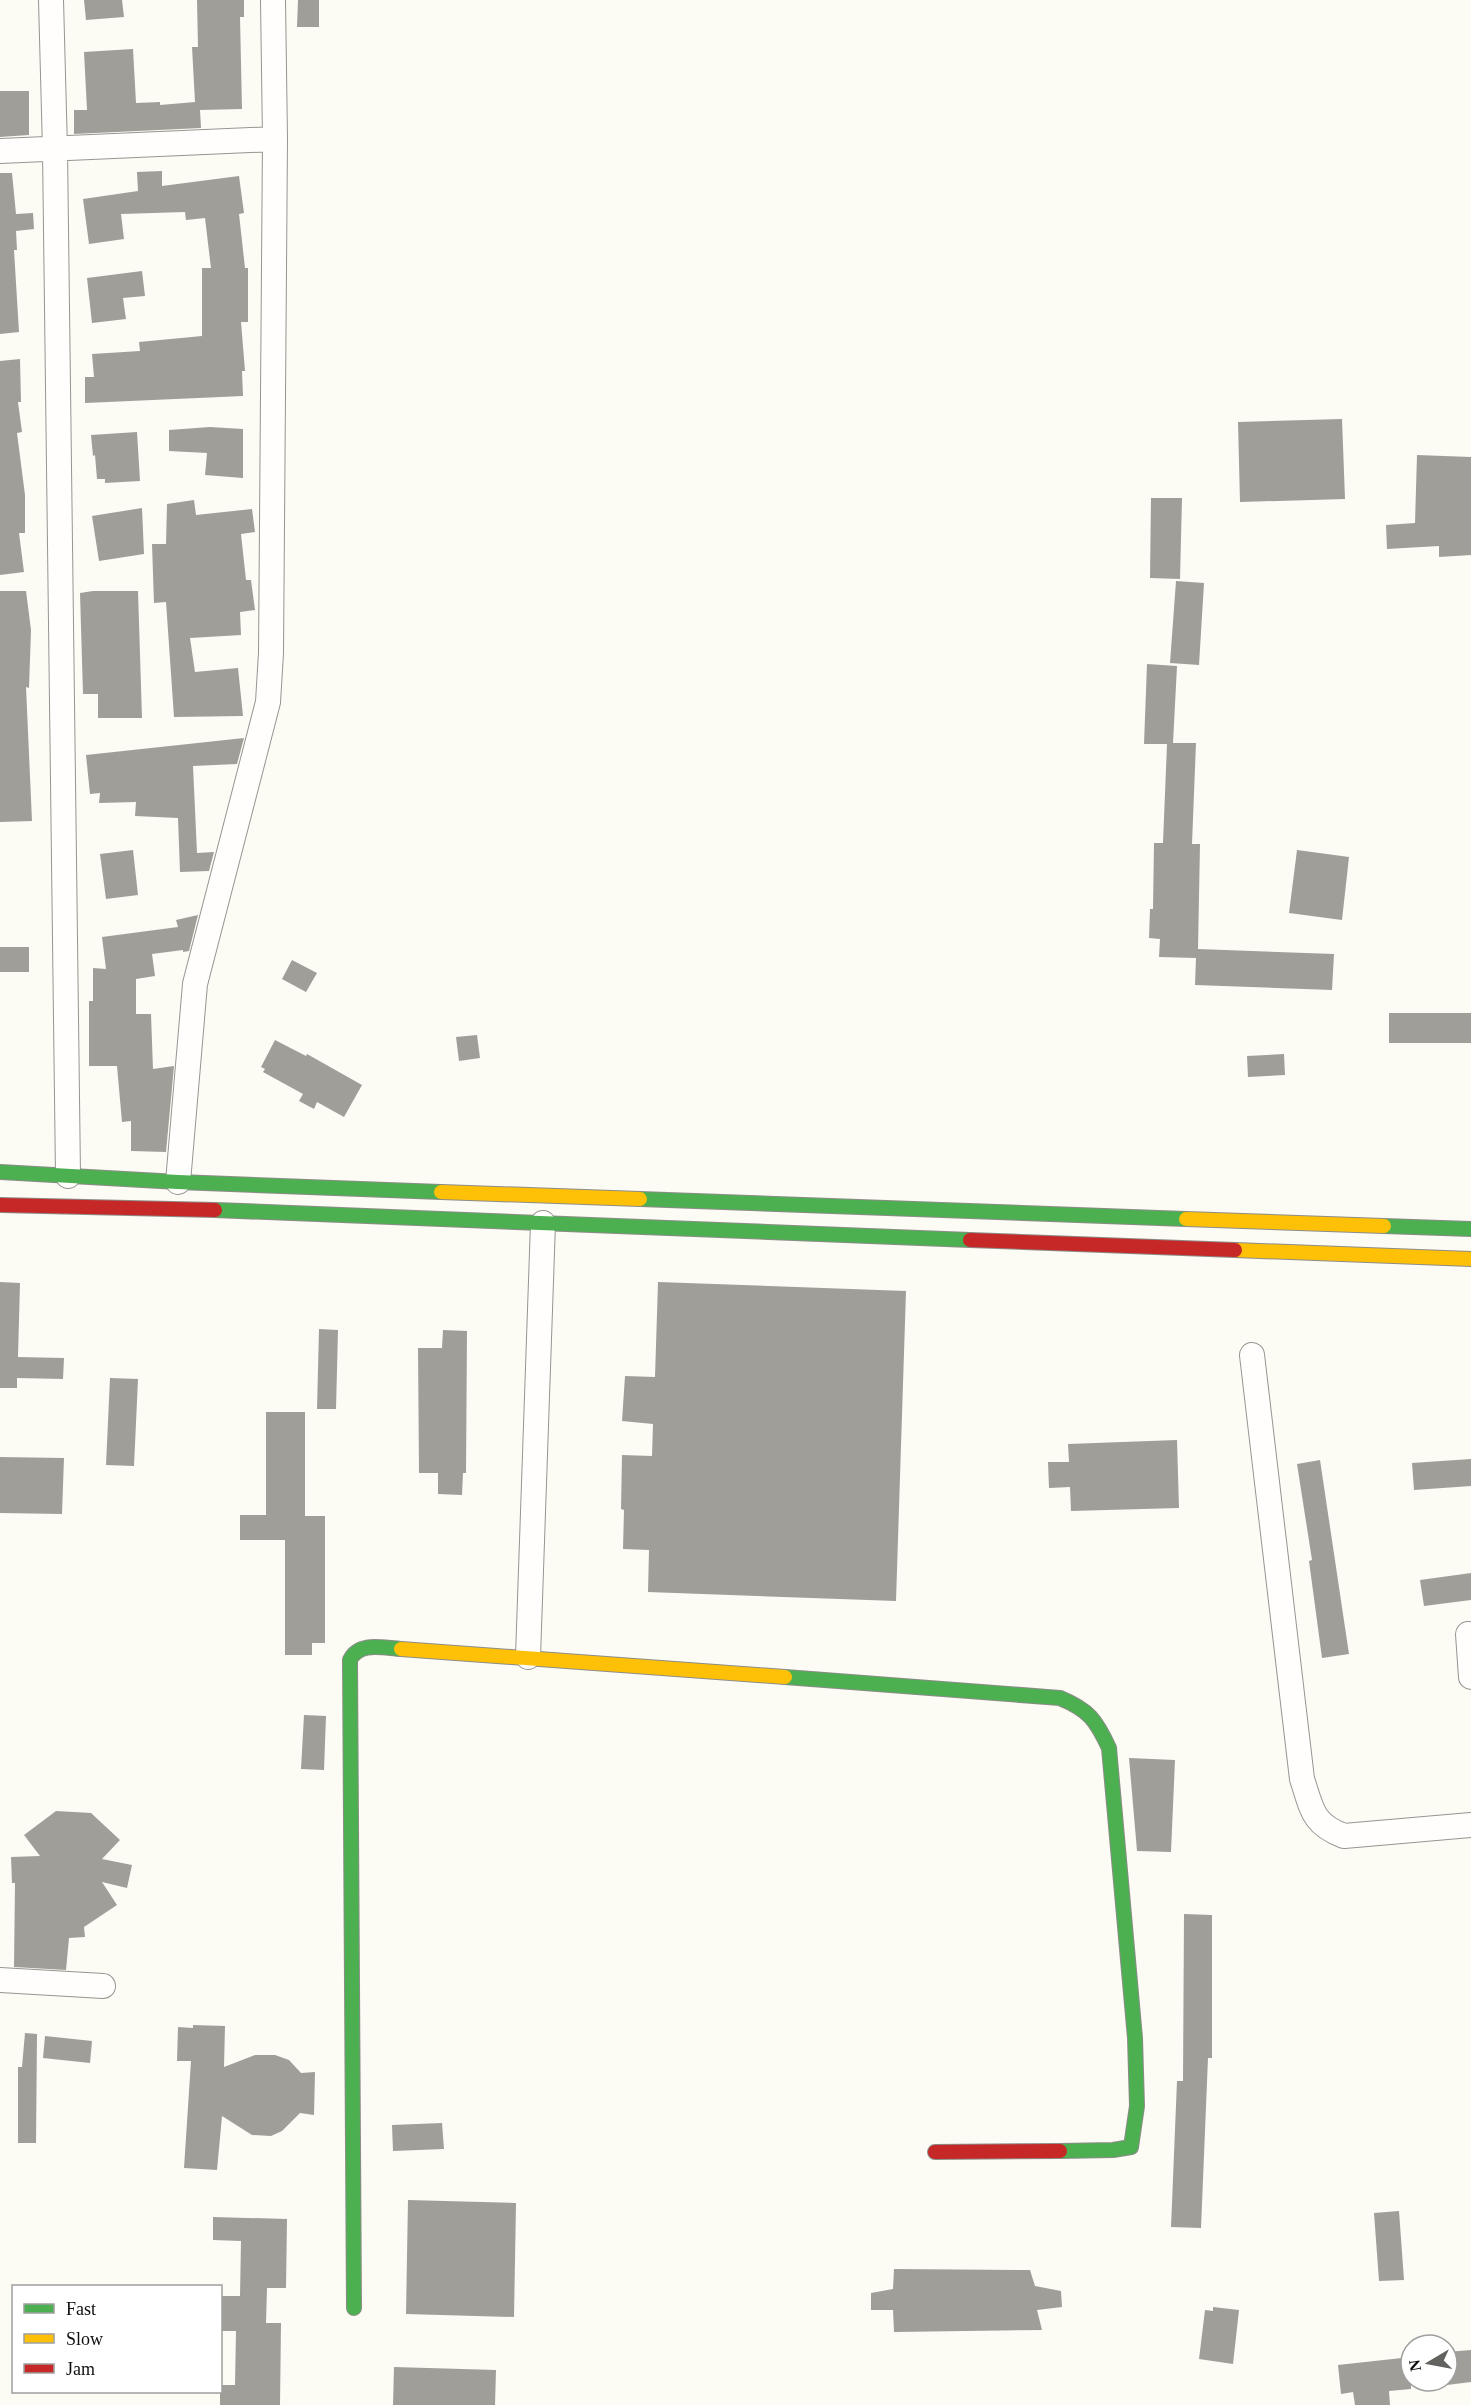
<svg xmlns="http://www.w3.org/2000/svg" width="1471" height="2405" font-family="Georgia,serif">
  <rect width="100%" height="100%" fill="#fcfbf4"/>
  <path fill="#a09e99" d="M84,0H122L124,17L86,20Z
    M197,0H244V17H240L242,109L200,110L201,128L74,134V110H87L84,52L133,49L136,103L160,102V105L195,102L192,47H198Z
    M298,0H319V27H297Z
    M0,91H29V135L0,137Z
    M162,171V186L239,176L244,213L239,214L245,268H248V322H241L245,371H242L243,396L85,403V377H94L92,354L140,351L139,342L202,336V268H211L205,218L186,220L185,212L121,214L124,239L89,244L83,199L138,191L137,172Z
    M0,173H12L16,214L33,213L34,229L16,231L17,250H14L19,332L0,334Z
    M142,271L145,296L123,298L126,319L92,323L87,278Z
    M20,359L21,402H18L22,432L17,433L25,495V533H19L24,572L0,575V361Z
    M1342,419L1345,499L1240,502L1238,422Z
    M210,427L243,429V478L205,475L207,453L169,451V430Z
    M137,432L140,481L105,483V479H97L95,455L93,456L91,435Z
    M1417,455L1471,457V555L1439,557V546L1387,549L1386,525L1415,523Z
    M1151,498H1182L1180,579L1150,578Z
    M194,500L196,515L252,509L255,532L241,534L246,580H251L255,610L240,612L241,635L190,638L195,672L238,668L243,716L174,717L166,602L154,603L152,544H166L167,504Z
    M142,508L144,554L99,561L92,516Z
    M1176,581L1204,583L1199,665L1170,663Z
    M0,591H26L31,630L29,688L26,687L32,821L0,822Z
    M93,591H138L142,718H98V694H83L80,593Z
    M1147,664L1177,666L1173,743H1196L1192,844H1200L1198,949L1334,954L1332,990L1195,985L1196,958L1159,957L1160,939L1149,938L1150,909H1153L1154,843H1163L1167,744H1144Z
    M244,738L237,764L193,766L197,853L214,852L209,871L180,872L178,818L135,816L136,802L99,803L100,793L90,794L86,755Z
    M133,850L138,895L106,899L100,854Z
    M1297,850L1349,857L1342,920L1289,913Z
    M198,915L189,951L183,952V950L152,954L155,976L136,979V1014H151L153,1069L174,1066L166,1152L131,1151V1121L122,1122L117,1066H89V1001H93V968L106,969L102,937L178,927L176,920Z
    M0,947H29V972H0Z
    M292,960L317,973L306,992L282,979Z
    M1389,1013H1471V1043H1389Z
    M477,1035L480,1058L459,1061L456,1037Z
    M275,1040L306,1056L307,1054L362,1085L344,1117L317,1102L314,1109L299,1101L303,1094L263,1072L265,1069L261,1067Z
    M1284,1054L1285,1075L1248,1077L1247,1056Z
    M0,1282L20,1283L18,1357L64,1358L63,1379L17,1378V1388H0Z
    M658,1282L906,1291L896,1601L648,1592L649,1550L623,1549L624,1510L621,1509L622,1455L652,1456L653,1424L622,1421L625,1376L655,1377Z
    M319,1329L338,1330L336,1409H317Z
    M443,1330L467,1331L466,1473H463L462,1495L438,1494V1473H419L418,1348H442Z
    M110,1378L138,1379L134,1466L106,1465Z
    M266,1412H305V1516H325V1643H312V1655H285V1540H240V1515H266Z
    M1177,1440L1179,1508L1071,1511L1070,1487L1049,1488L1048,1462H1069L1068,1444Z
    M0,1457L64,1458L62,1514L0,1513Z
    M1471,1459V1486L1414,1490L1412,1463Z
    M1320,1460L1349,1654L1322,1658L1309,1561L1312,1560L1297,1464Z
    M1471,1573V1600L1424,1606L1420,1580Z
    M304,1715L326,1716L324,1770L301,1769Z
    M1129,1758L1175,1760L1171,1852L1137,1851Z
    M56,1811L91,1813L120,1840L102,1859L132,1865L127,1888L102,1882L117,1905L84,1927L85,1937L69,1938L66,1970L14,1967L15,1883H12L11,1857L40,1856L24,1835Z
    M1184,1914L1212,1915V2058H1208L1201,2228L1171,2227L1177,2081H1183Z
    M193,2025L225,2026L224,2067L255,2055H275L289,2060L301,2073L315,2072L314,2115L300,2113L282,2131L271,2136L252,2135L222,2116L217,2170L184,2168L191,2061H177L178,2027L193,2028Z
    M25,2033L37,2034L36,2143H18V2067H22Z
    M45,2036L92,2041L90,2063L43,2058Z
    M442,2123L444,2149L393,2151L392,2125Z
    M408,2200L516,2203L514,2317L406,2314Z
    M1399,2211L1404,2280L1379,2281L1374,2213Z
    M213,2217L287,2219L286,2288H267L266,2323H281L280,2405H220V2385H235L236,2331H220V2296H240L241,2241L213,2240Z
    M894,2269L1030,2270L1035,2286L1061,2291L1062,2307L1037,2310L1042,2330L894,2332L893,2310H871V2293L893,2289Z
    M1213,2307L1239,2310L1233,2364L1199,2359L1205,2310L1213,2311Z
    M1471,2350V2382L1447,2385V2352Z
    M1411,2357V2389L1389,2391L1390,2405H1355L1353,2392L1341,2394L1338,2365Z
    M394,2367L496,2370L495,2405H393Z"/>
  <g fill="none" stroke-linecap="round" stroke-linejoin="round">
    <defs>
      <path id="street" d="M51,0L55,150L68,1176
        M0,151L275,139
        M178,1182L195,984L268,702L271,653L275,139L273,0
        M1252,1355L1302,1779C1312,1809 1312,1824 1344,1836L1471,1825
        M1468,1634L1471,1677
        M528,1657L543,1223
        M0,1980L103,1986"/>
      <path id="fast" d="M0,1172L178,1182L441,1192
        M640,1199L1186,1219
        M215,1210L970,1240
        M1384,1226L1471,1229
        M785,1677L1060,1698C1089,1710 1096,1720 1109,1748L1135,2038L1137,2106L1131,2147L1113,2150L1060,2151
        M354,2308L350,1660C359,1641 383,1648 401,1649"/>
      <path id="slow" d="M441,1192L640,1199
        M1186,1219L1384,1226
        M1235,1250L1471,1259
        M401,1649L785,1677"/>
      <path id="jam" d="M0,1205L215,1210
        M970,1240L1235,1250
        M935,2152L1060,2151"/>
    </defs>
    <use href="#street" stroke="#969592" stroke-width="26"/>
    <use href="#fast" stroke="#8c8c89" stroke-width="16"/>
    <use href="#slow" stroke="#8c8c89" stroke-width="16"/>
    <use href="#jam" stroke="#8c8c89" stroke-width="16"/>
    <use href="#street" stroke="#fffefd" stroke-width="24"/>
    <use href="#fast" stroke="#4caf50" stroke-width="14"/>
    <use href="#slow" stroke="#ffc107" stroke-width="14"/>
    <use href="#jam" stroke="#c62828" stroke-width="14"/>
  </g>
  <rect x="12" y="2285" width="210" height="108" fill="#ffffff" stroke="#9f9f9f" stroke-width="1.5"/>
  <rect x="24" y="2304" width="30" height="9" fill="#4caf50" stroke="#9f9f9f" stroke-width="1.5"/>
  <text x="66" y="2315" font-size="18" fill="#0f0f0f">Fast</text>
  <rect x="24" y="2334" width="30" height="9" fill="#ffc107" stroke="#9f9f9f" stroke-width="1.5"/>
  <text x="66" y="2345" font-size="18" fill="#0f0f0f">Slow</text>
  <rect x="24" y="2364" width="30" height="9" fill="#c62828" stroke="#9f9f9f" stroke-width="1.5"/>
  <text x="66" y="2375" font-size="18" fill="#0f0f0f">Jam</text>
  <g transform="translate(1429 2363) rotate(260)"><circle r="28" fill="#ffffff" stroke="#9f9f9f" stroke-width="1.5"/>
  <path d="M0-4.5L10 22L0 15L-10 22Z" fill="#62625f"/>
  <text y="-9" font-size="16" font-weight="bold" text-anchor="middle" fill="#0f0f0f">N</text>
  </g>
</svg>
